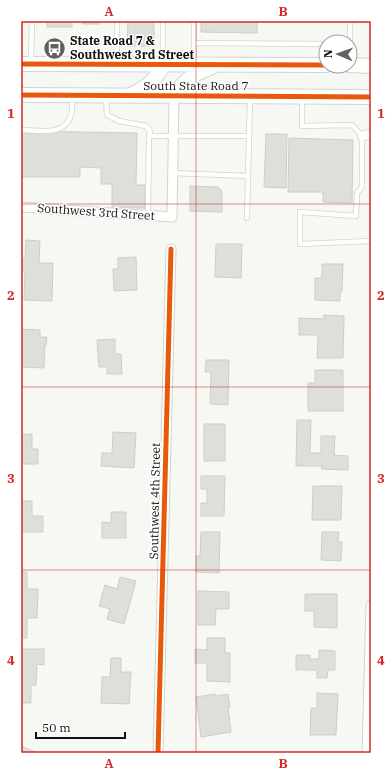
<svg xmlns="http://www.w3.org/2000/svg" width="392" height="774" font-family="'IBM Plex Serif',serif">
  <rect width="100%" height="100%" fill="#f6f8f3"/>
  <path fill="#dddfdb" stroke="#ccceca" d="M47,21H72V27H47Z
    M82,21H100V24H82Z
    M128,21H154V46H127Z
    M201,21H257V33L201,32Z
    M21,131L137,133L136,185H145V208H112V184H101V168L80,167V177H21Z
    M266,134H287L286,188L264,187Z
    M289,138L353,140L352,203L323,202V192H288Z
    M190,186L218,187L222,191V212L190,211Z
    M26,240L40,241L39,263H53L52,301L24,300L25,272H21V258H25Z
    M216,244H242L241,278L215,277Z
    M136,257L137,290L114,291L113,269H118V258Z
    M322,264H343L342,291L340,292V301L315,300V278H322Z
    M324,315L344,316L343,358H317L318,335H299V318L324,319Z
    M21,329L40,330V337H47L46,345L45,344L44,368L21,367Z
    M115,339V354H121L122,374H107V367H99L97,340Z
    M206,360H229L228,405L210,404L211,372H205Z
    M315,370H343V411H308V383H315Z
    M297,420H311L310,453H321V436H335L334,455L348,456V470L321,469L322,466H296Z
    M204,424H225V461H204Z
    M113,432L136,433L134,468L101,466L102,453H112Z
    M21,434H32V449H38V464H21Z
    M201,476H225L224,516H201V503H207V489H201Z
    M313,486H342L341,520H312Z
    M21,501H32V516H43V532H21Z
    M111,512H126V538H102V522L111,523Z
    M201,532H220L219,573L196,572V556H200Z
    M322,532H339L338,542H342L341,561L321,560Z
    M21,572H27V589H38L37,618H27V638H21Z
    M120,577L136,581L124,624L107,619L110,609L99,606L105,585L117,589Z
    M198,591L229,592V609H216L215,625H198Z
    M305,594H337V628L314,627V611H305Z
    M207,638H225V653H230V682L207,681V663H195V649L207,650Z
    M21,649H44V665L37,664L36,685H31V703H21Z
    M319,650L335,651V670H328L327,678H317V670H296V655H310V659H319Z
    M111,658H121V672H131L129,704L101,703L102,677H110Z
    M317,693L338,694L336,735H310L311,708H317Z
    M215,694L216,696L228,694L230,707H228L231,732L201,737L196,697Z
    M21,746L38,753H21Z"/>
  <g fill="none" stroke-linecap="round" stroke-linejoin="round">
    <defs>
      <path id="service" d="M350,42V21
        M194,43L326,44
        M31,62L32,21
        M194,62V21
        M117,63V21
        M163,63V21
        M106,97L107,115L119,121L146,126L150,131L149,136
        M302,98V126L352,125L362,136V187L357,193L356,216L300,212V244L371,241
        M21,130C38,130 65,137 71,115C73,110 72,102 72,96
        M172,173L248,176
        M148,215L149,136H249
        M247,218L250,98"/>
      <path id="minor" d="M362,136L371,134
        M21,207L172,217L174,96
        M158,753L171,249
        M367,753L371,605"/>
      <path id="primary" d="M21,64L326,65
        M350,65L371,66
        M21,95L371,97
        M131,95C147,87 155,81 163,65
        M174,96C185,79 194,74 212,67"/>
    </defs>
    <use href="#service" stroke="#d2d4d0" stroke-width="6"/>
    <use href="#minor" stroke="#d2d4d0" stroke-width="11"/>
    <use href="#primary" stroke="#d2d4d0" stroke-width="16"/>
    <use href="#service" stroke="#fefefd" stroke-width="4.5"/>
    <use href="#minor" stroke="#fefefd" stroke-width="9"/>
    <use href="#primary" stroke="#fefefd" stroke-width="14"/>
    <defs>
      <path id="cycleway" d="M21,64L326,65
        M21,95L371,97
        M158,753L171,249"/>
    </defs>
    <use href="#cycleway" stroke="#fff" stroke-width="8"/>
    <use href="#cycleway" stroke="#e8590c" stroke-width="5"/>
  </g>
  <path fill="none" stroke="#d62828" stroke-width="1" stroke-opacity="0.55" d="M196,21V753M21,204H371M21,387H371M21,570H371"/>
  <defs>
    <symbol id="bus-disc" viewBox="-11 -11 22 22"><circle r="9.5" fill="#61625f" stroke="#fff"/><path d="M-5-6H5V4H4V6H2V4H-2V6H-4V4H-5ZM-3.5-4V0h7V-4ZM-3.5 1.2v1.5H-2V1.2ZM2 1.2v1.5H3.5V1.2Z" fill="#fff"/></symbol>
  </defs>
  <g fill-rule="evenodd">
    <use href="#bus-disc" x="42" y="36" width="25" height="25"/>
  </g>
  <g text-anchor="middle" stroke-width="3" stroke-linejoin="round" paint-order="stroke">
    <g font-size="12" font-weight="bold" fill="#11120f" stroke="#fff" text-anchor="start">
      <text x="70" y="45">State Road 7 &amp;<tspan x="70" dy="14">Southwest 3rd Street</tspan></text>
    </g>
    <g font-size="12" fill="#11120f" stroke="#fff">
      <text x="196" y="90">South State Road 7</text>
      <text transform="translate(96 212) rotate(4)" y="4">Southwest 3rd Street</text>
      <text transform="translate(155 501) rotate(-89)" y="4">Southwest 4th Street</text>
    </g>
  </g>
  <rect width="392" height="774" fill="none" stroke="#ffffff" stroke-width="44"/>
  <g transform="translate(338 54) rotate(272)"><circle r="19" fill="#ffffff" stroke="#a0a09f"/>
  <path d="M0-3L7 15L0 10L-7 15Z" fill="#61625f"/>
  <text y="-6" font-size="11" font-weight="bold" text-anchor="middle" fill="#11120f">N</text>
  </g>
  <path d="M36 732v6h89v-6" fill="none" stroke="#11120f" stroke-width="2"/>
  <text x="42" y="732" font-size="12" fill="#11120f" stroke="#ffffff" stroke-width="3" paint-order="stroke">50 m</text>
  <rect x="22" y="22" width="348" height="730" fill="none" stroke="#d62828" stroke-width="1.5"/>
  <g font-size="13" text-anchor="middle" font-weight="bold" fill="#d62828">
    <text x="109" y="16">A</text>
    <text x="283" y="16">B</text>
    <text x="11" y="118">1</text>
    <text x="381" y="118">1</text>
    <text x="11" y="300">2</text>
    <text x="381" y="300">2</text>
    <text x="11" y="483">3</text>
    <text x="381" y="483">3</text>
    <text x="11" y="665">4</text>
    <text x="381" y="665">4</text>
    <text x="109" y="768">A</text>
    <text x="283" y="768">B</text>
  </g>
</svg>
